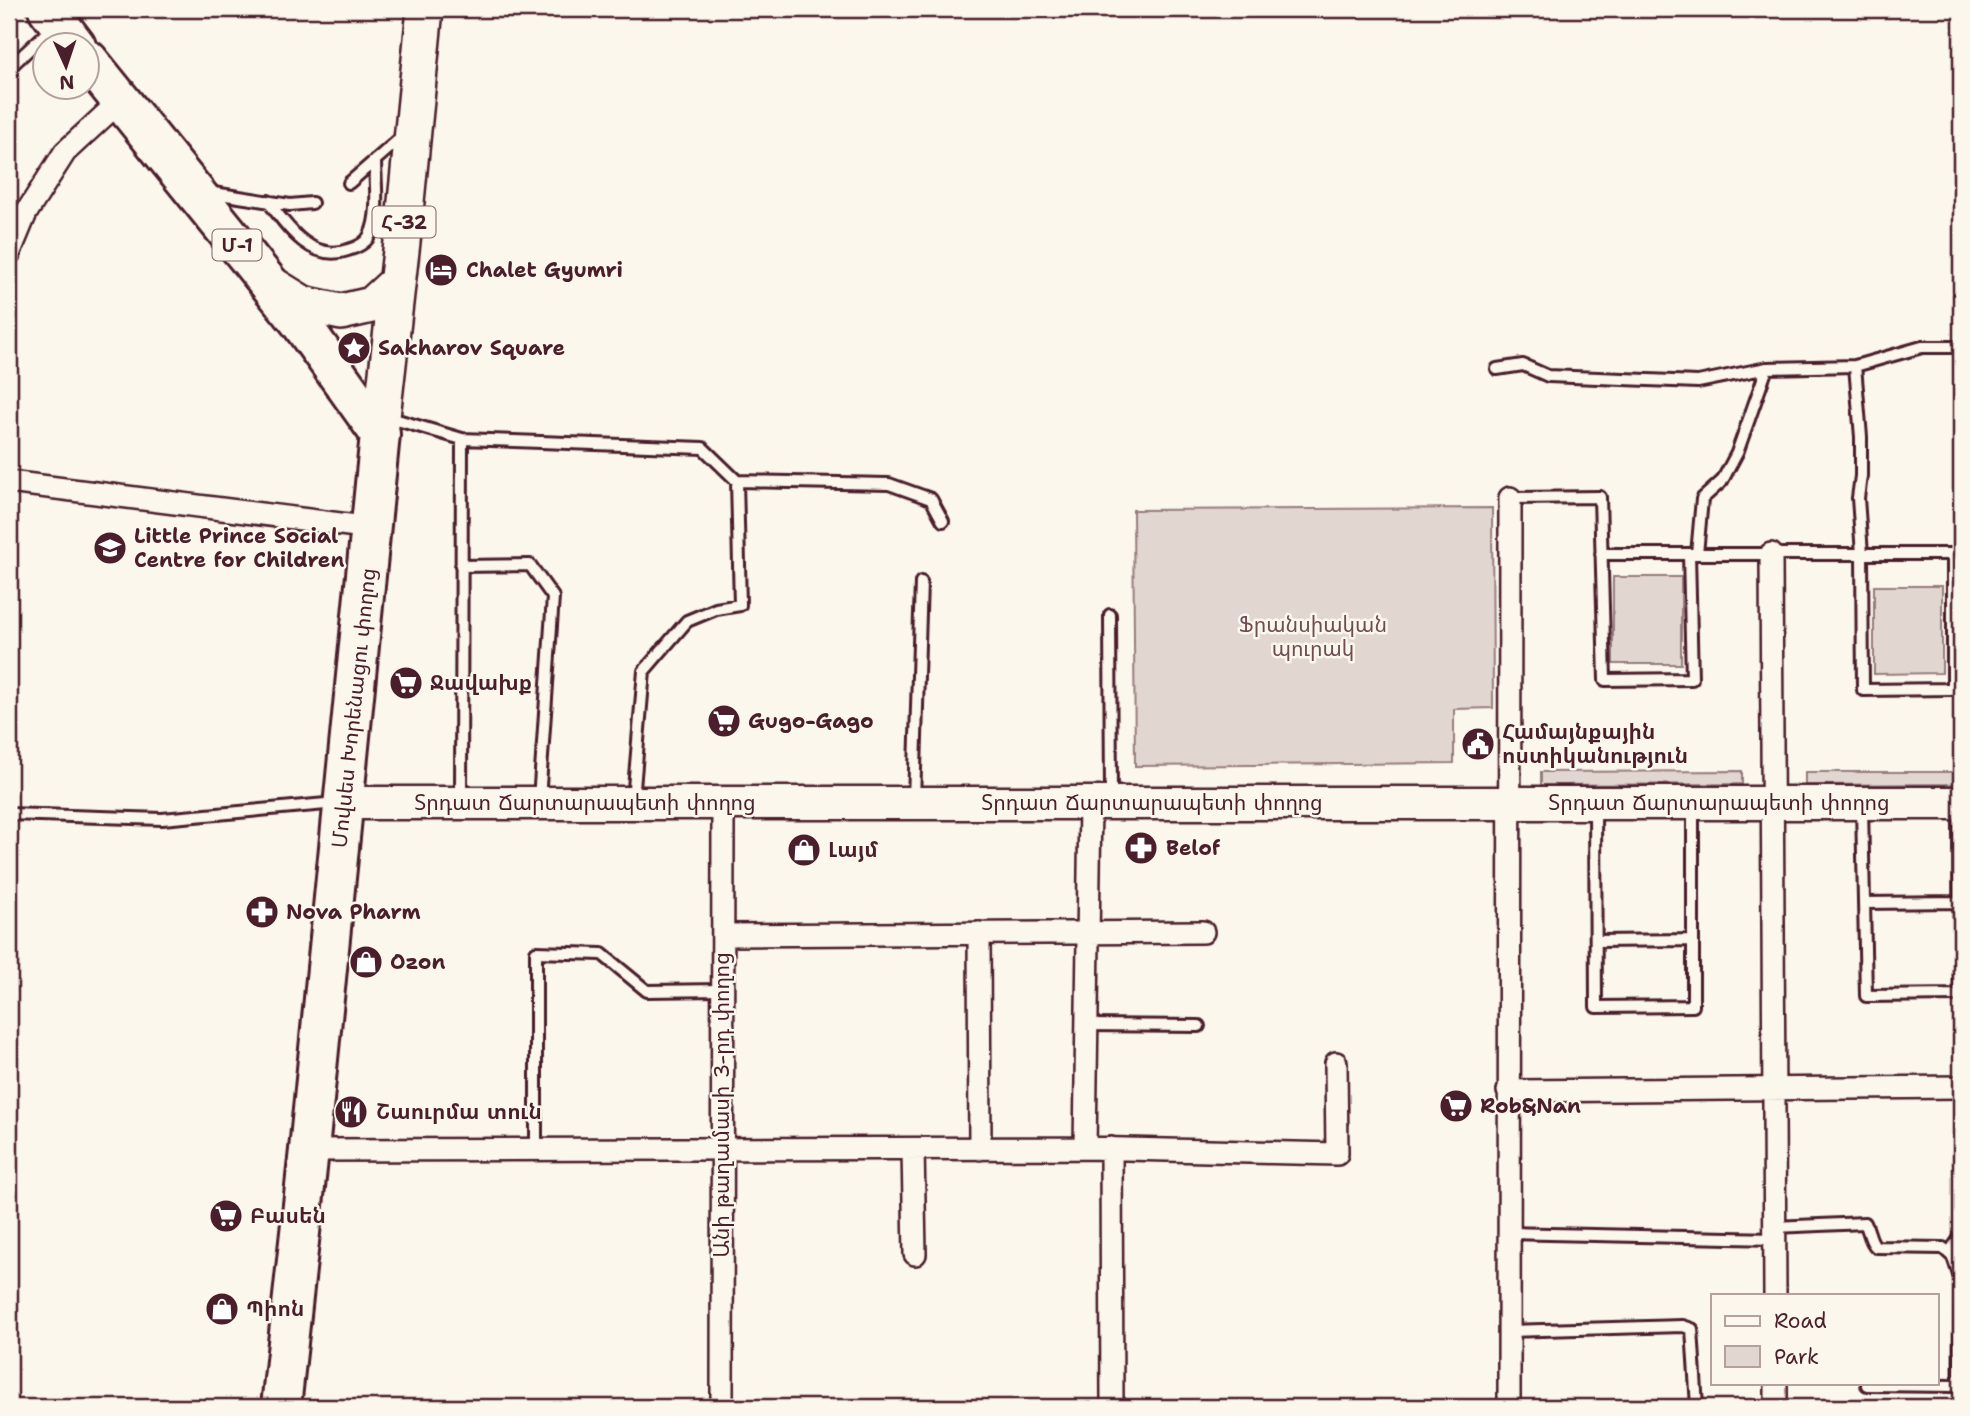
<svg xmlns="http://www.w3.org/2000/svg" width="1970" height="1416" font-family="'Shantell Sans','Noto Sans Armenian',sans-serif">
  <rect width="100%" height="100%" fill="#fbf7ec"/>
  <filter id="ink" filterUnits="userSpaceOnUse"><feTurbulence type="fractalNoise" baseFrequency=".0143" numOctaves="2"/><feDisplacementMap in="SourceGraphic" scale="14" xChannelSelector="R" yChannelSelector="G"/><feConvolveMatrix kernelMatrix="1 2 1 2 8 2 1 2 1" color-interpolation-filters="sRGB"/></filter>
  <g filter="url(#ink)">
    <path fill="#e2d7d0" stroke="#967b7e" stroke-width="2" d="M1492,508L1493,708L1454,709V763L1135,766L1133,510Z
      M1613,577H1681V664H1613Z
      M1874,586H1942V673L1874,674Z
      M1742,771V784L1541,785V772Z
      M1805,772H1961V784L1805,785Z"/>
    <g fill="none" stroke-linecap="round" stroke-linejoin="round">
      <defs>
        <path id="lane" d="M9,68L53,27
          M349,183L403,136
          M207,192L290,205L312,203
          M268,201C287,227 312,263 348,250C356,248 366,243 370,235C380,214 375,183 375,160
          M1497,369L1523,365L1548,376L1698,382L1767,368L1855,366
          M387,417L462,439L703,448L737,481L889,484L931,499L943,521
          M1510,498L1600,497L1605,680L1692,679L1689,554
          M1601,554H1961
          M1697,554L1702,499L1722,481L1737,453L1767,368
          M1953,554V689L1863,690L1862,554L1858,498L1861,476V437L1855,366L1922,347H1961
          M461,566L530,565L553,597L539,800
          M1110,615L1111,800
          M461,800L462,439
          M633,800L644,671L687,621L716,609L740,605L737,481
          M914,800L921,582
          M1595,805L1596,1007L1693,1006V805
          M1862,807L1866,996L1960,995L1959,805
          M9,814L162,819L337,803
          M1864,903L1959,902
          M1596,941L1693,940
          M1085,1025L1199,1026
          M536,1150V952L602,954L647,991L722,990
          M1774,1227L1865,1223C1870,1232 1869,1240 1876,1247L1943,1248L1953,1257L1961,1281L1960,1376L1955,1386L1867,1385
          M1509,1233L1774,1239
          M1949,1253L1961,1236
          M1509,1331L1683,1326L1692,1329L1697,1407"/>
        <path id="street" d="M9,254L26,213L65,152L120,101
          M9,482L372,528
          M1771,554L1775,1295
          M979,933L980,1149
          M723,935L1203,932
          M1508,1091L1961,1087
          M1085,1148L1090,803
          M1111,1148L1112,1407
          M913,1149L915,1254
          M309,1150L1085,1148L1337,1154L1336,1063
          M1776,1383V1407
          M722,1407L723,803
          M1509,1407L1510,498"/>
        <path id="secondary" d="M344,803H1961"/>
        <path id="primary" d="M269,283L303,304L341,312L372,305L396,283
          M380,434L402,242L425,9"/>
        <path id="highway" d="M48,9L76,46
          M88,60L300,322L380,434L309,1150L281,1407"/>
      </defs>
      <use href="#lane" stroke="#4a1f2b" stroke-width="16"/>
      <use href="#street" stroke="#4a1f2b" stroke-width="26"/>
      <use href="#secondary" stroke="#4a1f2b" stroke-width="37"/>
      <use href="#primary" stroke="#4a1f2b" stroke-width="40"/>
      <use href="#highway" stroke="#4a1f2b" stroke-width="44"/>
      <use href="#lane" stroke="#fbf7ec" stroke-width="10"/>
      <use href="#street" stroke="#fbf7ec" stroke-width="21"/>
      <use href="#secondary" stroke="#fbf7ec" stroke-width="32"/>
      <use href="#primary" stroke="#fbf7ec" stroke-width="35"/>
      <use href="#highway" stroke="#fbf7ec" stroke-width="38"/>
    </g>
  </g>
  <defs>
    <symbol id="hotel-disc" viewBox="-11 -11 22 22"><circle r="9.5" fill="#4a1f2b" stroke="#fbf7ec"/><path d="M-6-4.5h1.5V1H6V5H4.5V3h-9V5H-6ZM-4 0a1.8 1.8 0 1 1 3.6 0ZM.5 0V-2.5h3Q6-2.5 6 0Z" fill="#fff"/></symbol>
    <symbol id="sight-disc" viewBox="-11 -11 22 22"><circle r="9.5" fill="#4a1f2b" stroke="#fbf7ec"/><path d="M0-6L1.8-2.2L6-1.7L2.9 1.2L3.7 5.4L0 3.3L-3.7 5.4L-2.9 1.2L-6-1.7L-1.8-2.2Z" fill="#fff"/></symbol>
    <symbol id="school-disc" viewBox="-11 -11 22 22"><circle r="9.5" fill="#4a1f2b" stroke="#fbf7ec"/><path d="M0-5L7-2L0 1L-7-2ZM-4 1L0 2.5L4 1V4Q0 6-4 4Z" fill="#fff"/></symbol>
    <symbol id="supermarket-disc" viewBox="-11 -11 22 22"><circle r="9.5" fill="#4a1f2b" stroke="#fbf7ec"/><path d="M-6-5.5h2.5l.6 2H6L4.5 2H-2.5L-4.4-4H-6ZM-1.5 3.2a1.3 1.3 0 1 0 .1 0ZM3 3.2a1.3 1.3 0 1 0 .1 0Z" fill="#fff"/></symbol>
    <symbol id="civic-disc" viewBox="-11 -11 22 22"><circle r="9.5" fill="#4a1f2b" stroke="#fbf7ec"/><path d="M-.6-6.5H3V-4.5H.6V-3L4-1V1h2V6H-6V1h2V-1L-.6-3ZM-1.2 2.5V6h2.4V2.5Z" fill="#fff"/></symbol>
    <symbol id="pharmacy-disc" viewBox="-11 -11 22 22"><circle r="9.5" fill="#4a1f2b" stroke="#fbf7ec"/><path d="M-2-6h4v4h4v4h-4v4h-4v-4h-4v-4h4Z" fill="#fff"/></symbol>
    <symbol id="shop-disc" viewBox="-11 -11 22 22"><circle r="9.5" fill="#4a1f2b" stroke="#fbf7ec"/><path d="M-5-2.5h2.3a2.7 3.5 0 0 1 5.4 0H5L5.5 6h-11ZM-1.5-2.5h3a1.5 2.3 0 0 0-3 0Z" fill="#fff"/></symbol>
    <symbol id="restaurant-disc" viewBox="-11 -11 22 22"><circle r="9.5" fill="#4a1f2b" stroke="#fbf7ec"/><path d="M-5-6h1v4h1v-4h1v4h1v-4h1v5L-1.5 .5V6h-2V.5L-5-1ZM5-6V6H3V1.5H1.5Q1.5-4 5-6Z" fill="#fff"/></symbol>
  </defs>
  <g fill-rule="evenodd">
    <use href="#hotel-disc" x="422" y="251" width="38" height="38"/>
    <use href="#sight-disc" x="335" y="329" width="38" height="38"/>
    <use href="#school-disc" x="91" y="529" width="38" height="38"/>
    <use href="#supermarket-disc" x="387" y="664" width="38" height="38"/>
    <use href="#supermarket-disc" x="705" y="702" width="38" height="38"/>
    <use href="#civic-disc" x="1459" y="725" width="38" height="38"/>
    <use href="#pharmacy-disc" x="1122" y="829" width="38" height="38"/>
    <use href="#shop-disc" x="785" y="831" width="38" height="38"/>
    <use href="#pharmacy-disc" x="243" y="893" width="38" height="38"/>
    <use href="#shop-disc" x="347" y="943" width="38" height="38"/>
    <use href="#supermarket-disc" x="1437" y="1087" width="38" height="38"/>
    <use href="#restaurant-disc" x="332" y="1093" width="38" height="38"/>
    <use href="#supermarket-disc" x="207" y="1197" width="38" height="38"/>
    <use href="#shop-disc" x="203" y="1290" width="38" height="38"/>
  </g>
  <g text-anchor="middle" stroke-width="5" stroke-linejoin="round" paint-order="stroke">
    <g fill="#fbf7ec" stroke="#7f6065" stroke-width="2">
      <rect x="372.5" y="206.5" width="63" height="31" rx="5"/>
      <rect x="212.5" y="229.5" width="49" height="31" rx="5"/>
    </g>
    <g font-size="19" font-weight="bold" fill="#4a1f2b">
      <text x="404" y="229">Հ-32</text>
      <text x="237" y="252">Մ-1</text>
    </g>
    <g font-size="21" font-weight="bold" fill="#4a1f2b" stroke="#fbf7ec" text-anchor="start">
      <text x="466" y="277">Chalet Gyumri</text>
      <text x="378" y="355">Sakharov Square</text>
      <text x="134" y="543">Little Prince Social<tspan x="134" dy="24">Centre for Children</tspan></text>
      <text x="430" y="690">Ջավախք</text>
      <text x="748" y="728">Gugo-Gago</text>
      <text x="1502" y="739">Համայնքային<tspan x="1502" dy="24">ոստիկանություն</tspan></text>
      <text x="1166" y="855">Belof</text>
      <text x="828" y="857">Լայմ</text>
      <text x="286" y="919">Nova Pharm</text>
      <text x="390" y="969">Ozon</text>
      <text x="1480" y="1113">Rob&amp;Nan</text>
      <text x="376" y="1119">Շաուրմա տուն</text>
      <text x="250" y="1223">Բասեն</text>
      <text x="246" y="1316">Պիոն</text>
    </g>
    <g font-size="21" fill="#704d54" stroke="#fbf7ec">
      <text x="1313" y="632">Ֆրանսիական<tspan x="1313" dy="24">պուրակ</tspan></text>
    </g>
    <g font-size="21" fill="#4a1f2b" stroke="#fbf7ec">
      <text transform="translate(354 708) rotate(-84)" y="7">Մովսես Խորենացու փողոց</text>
      <text x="585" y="810">Տրդատ Ճարտարապետի փողոց</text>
      <text x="1152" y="810">Տրդատ Ճարտարապետի փողոց</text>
      <text x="1719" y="810">Տրդատ Ճարտարապետի փողոց</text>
      <text transform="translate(722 1105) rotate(-90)" y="7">Անի թաղամասի 3-րդ փողոց</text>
    </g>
  </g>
  <rect width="1970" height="1416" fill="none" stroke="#fbf7ec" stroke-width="35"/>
  <rect x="18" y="18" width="1935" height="1381" fill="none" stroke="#4a1f2b" stroke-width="2.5" filter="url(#ink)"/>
  <rect x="1711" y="1294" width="228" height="91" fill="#fbf7ec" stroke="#b4a19f" stroke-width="2"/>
  <rect x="1725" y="1316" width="35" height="10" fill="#fbf7ec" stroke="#b4a19f" stroke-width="2"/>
  <text x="1774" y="1328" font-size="21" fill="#4a1f2b">Road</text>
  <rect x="1725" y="1346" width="35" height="21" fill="#e2d7d0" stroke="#b4a19f" stroke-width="2"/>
  <text x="1774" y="1364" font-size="21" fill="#4a1f2b">Park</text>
  <g transform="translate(66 66) rotate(177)"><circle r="33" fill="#fbf7ec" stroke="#b4a19f" stroke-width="2"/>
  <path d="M0-5L12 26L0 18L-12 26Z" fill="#4a1f2b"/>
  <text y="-10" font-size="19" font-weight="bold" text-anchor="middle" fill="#4a1f2b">N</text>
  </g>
</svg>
